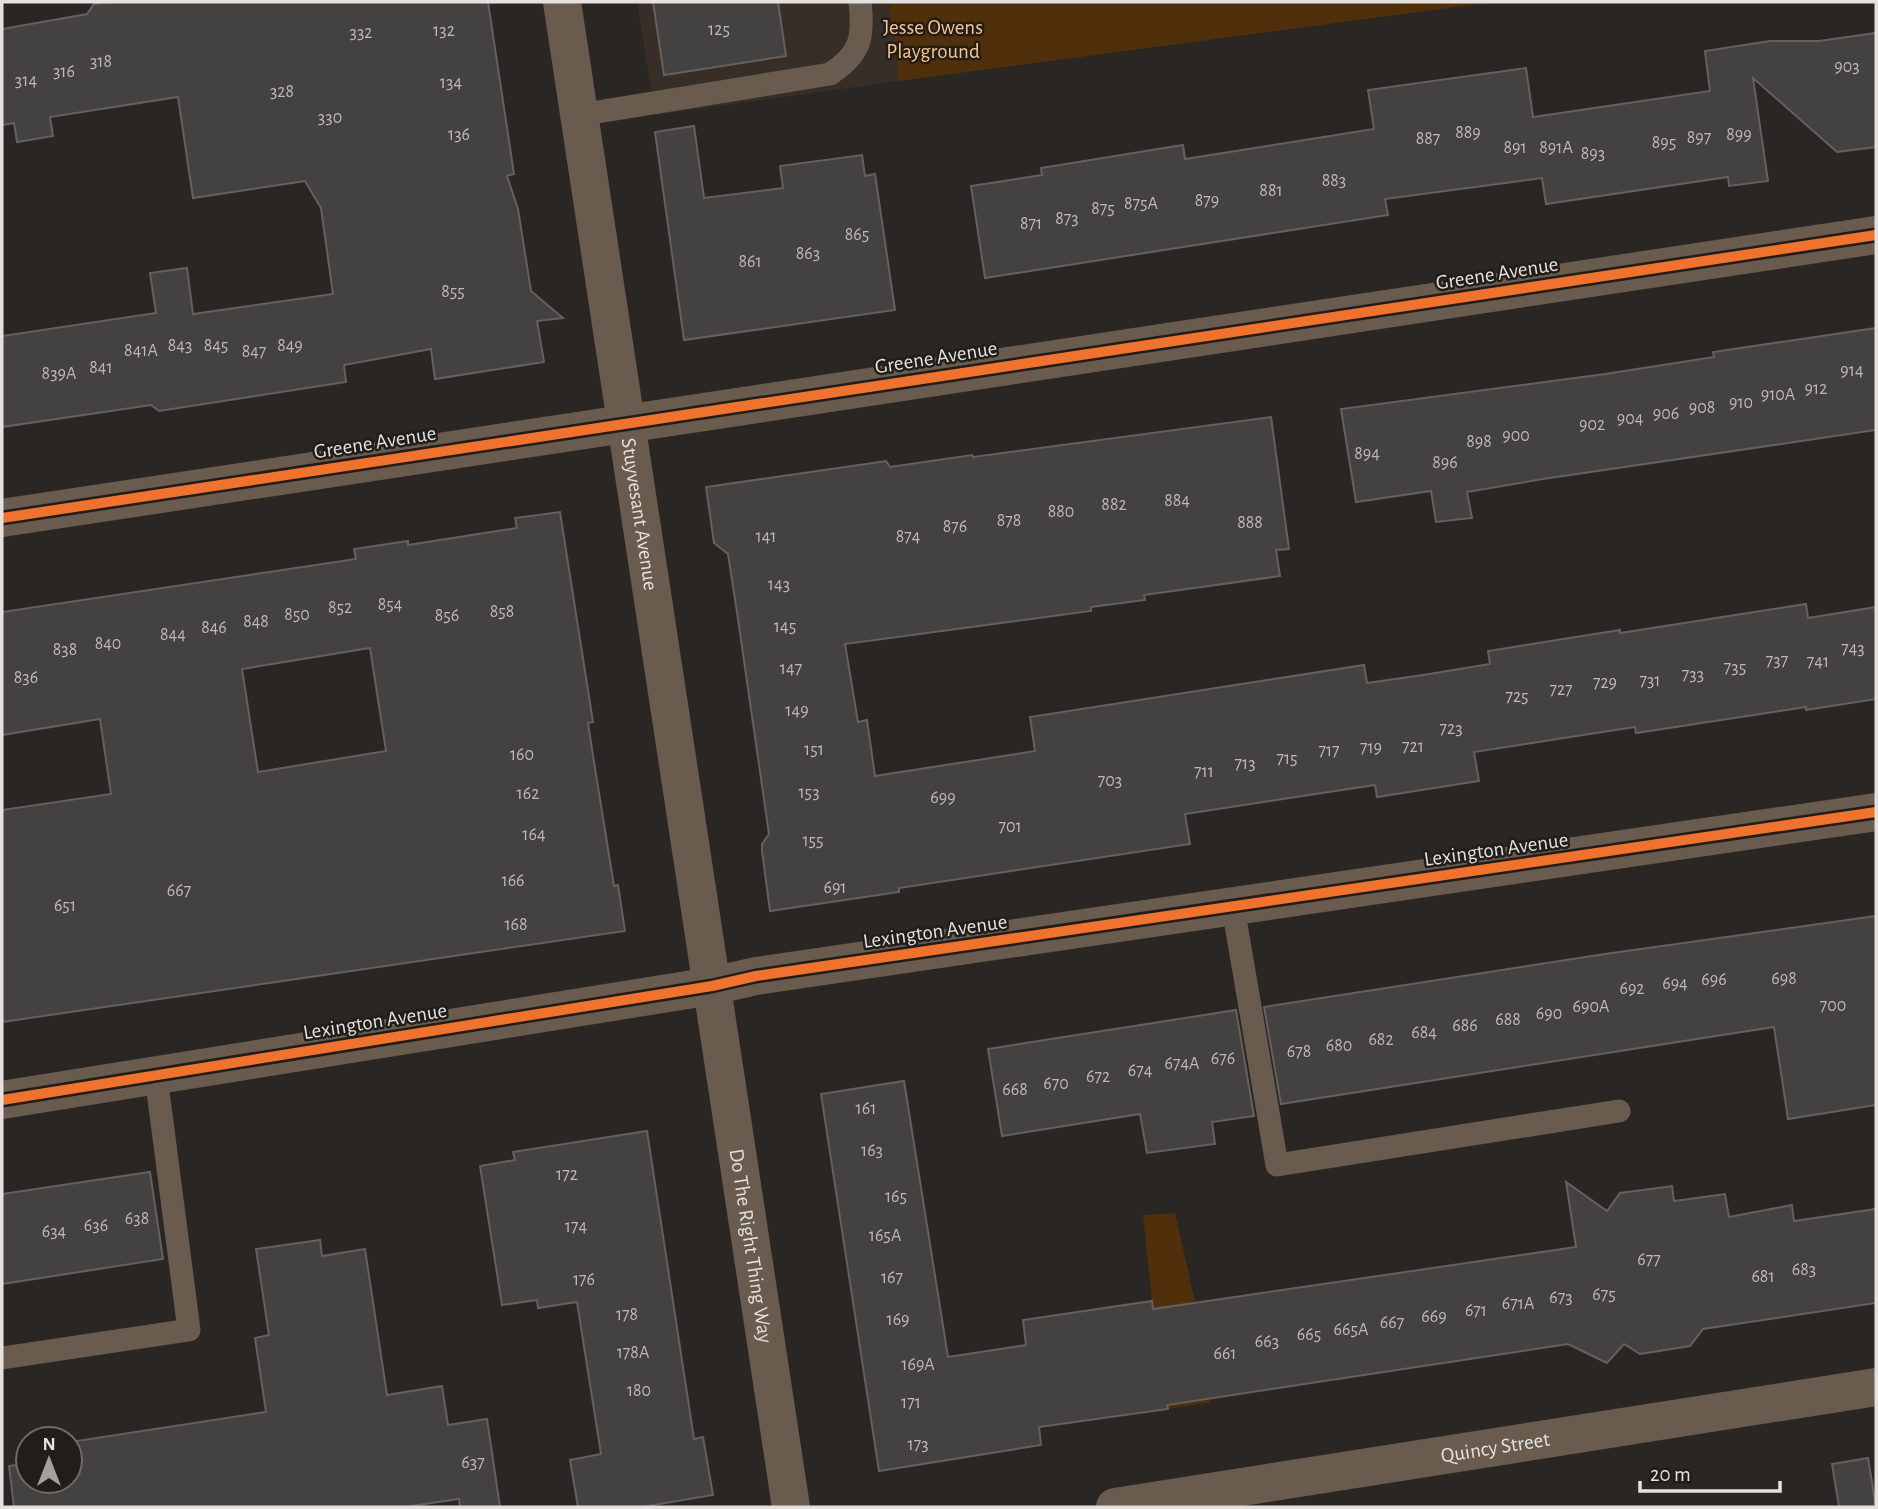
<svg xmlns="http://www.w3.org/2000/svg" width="1878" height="1509" font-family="'Alegreya Sans',sans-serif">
  <rect width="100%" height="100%" fill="#292624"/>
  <path fill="#362e27" d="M637,2H889L899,81L655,115Z"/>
  <path fill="#50300b" d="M889,2H1493L899,81Z
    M1175,1213L1198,1315L1210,1402L1168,1409L1152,1301L1143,1215Z"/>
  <path fill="#444240" stroke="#63605f" stroke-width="2" fill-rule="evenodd" d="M111,2H488L514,174L507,176L518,209L531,291L563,318L537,321L544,362L435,379L431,349L344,365L346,382L159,411L151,405L2,427V336L156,313L150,273L187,268L193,314L333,294L321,208L305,181L193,198L178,97L50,117L53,136L17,142L14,123L2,125V29L87,14L94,4Z
    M653,2H778L786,56L664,75Z
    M1876,33V147L1837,152L1753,78L1768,181L1729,186L1728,177L1546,204L1542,178L1385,199L1388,215L985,278L971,186L1042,175L1041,168L1183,145L1185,159L1374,129L1368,90L1526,68L1533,117L1710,91L1705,51L1770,41H1819Z
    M694,126L704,198L783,188L780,166L862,155L865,176L875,174L895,310L684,340L655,132Z
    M1876,328V430L1543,479L1467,492L1472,518L1436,522L1431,491L1356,502L1341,409L1605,374L1714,357L1713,352Z
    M1271,417L1289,549L1276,550L1280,576L1144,595L1145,600L1091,607V611L845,644L858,722L867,720L875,776L1035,751L1030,717L1364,665L1367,683L1423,675L1490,664L1488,651L1620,630V633L1806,604L1808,618L1876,607V699L1806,710V707L1636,733L1635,727L1474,752L1479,781L1377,797L1375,785L1185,814L1190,844L899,888V892L770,911L762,851V844L769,834L737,612L728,554L714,543L706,487L886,461L890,467L972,455L973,457Z
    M560,512L593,722L588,723L594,762L614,886L618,885L625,931L2,1022V810L111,794L100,719L2,735V612L356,559L354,549L408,541V545L517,528L515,518ZM370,648L386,751L258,772L242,669Z
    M1876,916V1105L1788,1119L1774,1027L1281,1104L1264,1007L1605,954Z
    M1236,1010L1254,1116L1212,1122L1215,1144L1147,1153L1140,1114L1002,1136L988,1049Z
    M904,1081L948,1357L1026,1345L1023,1320L1152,1301L1153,1309L1576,1247L1566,1182L1607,1211L1620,1193L1672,1186L1674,1201L1725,1194L1729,1217L1792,1205L1794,1221L1876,1209V1303L1703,1329L1690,1346L1653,1352L1640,1354L1624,1344L1607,1363L1568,1344L1167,1405L1168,1409L1039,1427L1041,1445L879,1471L821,1094Z
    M647,1131L694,1439L703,1437L713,1495L642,1507H578L570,1460L601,1454L577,1302L538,1308L537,1300L502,1305L480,1166L515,1160L513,1152Z
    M150,1172L163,1259L2,1284V1194Z
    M320,1240L322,1256L365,1249L387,1395L442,1386L448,1425L487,1419L500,1507H460L459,1499L405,1507H14L9,1466L23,1464L21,1449L28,1448V1481H70V1442L266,1412L255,1338L269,1335L256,1249Z
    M1868,1458L1876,1507H1839L1832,1464Z"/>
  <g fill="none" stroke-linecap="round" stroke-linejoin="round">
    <path stroke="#695c4e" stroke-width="23" d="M579,115L830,74C861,54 864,37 860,2
      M1233,907L1277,1165L1619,1111
      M2,1358L189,1330L156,1076"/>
    <g stroke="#695c4e" stroke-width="38">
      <path id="s1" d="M562,2L791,1507"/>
      <path d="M2,518L1876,235"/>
      <path d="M2,1100L712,986L756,976L1876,812"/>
      <path id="s2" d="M1115,1507L1876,1387"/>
    </g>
    <defs>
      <path id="cycleway" d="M2,518L1876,235
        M2,1100L712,986L756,976L1876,812"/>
    </defs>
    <use href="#cycleway" stroke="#211d19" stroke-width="15"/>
    <use href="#cycleway" stroke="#ef722f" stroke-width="10"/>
  </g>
  <g text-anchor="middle" stroke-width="5" stroke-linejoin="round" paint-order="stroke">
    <g font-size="18" fill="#bcb9b7">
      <text x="719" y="35">125</text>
      <text x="444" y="36">132</text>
      <text x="361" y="38">332</text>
      <text x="101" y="67">318</text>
      <text x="1847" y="72">903</text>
      <text x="64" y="77">316</text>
      <text x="26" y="86">314</text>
      <text x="451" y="88">134</text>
      <text x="282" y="97">328</text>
      <text x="330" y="123">330</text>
      <text x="1468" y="138">889</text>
      <text x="459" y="140">136</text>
      <text x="1739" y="140">899</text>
      <text x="1699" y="143">897</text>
      <text x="1428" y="144">887</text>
      <text x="1664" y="148">895</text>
      <text x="1515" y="153">891</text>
      <text x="1556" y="153">891A</text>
      <text x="1593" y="159">893</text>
      <text x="1334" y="186">883</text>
      <text x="1271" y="196">881</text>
      <text x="1207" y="206">879</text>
      <text x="1141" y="209">875A</text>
      <text x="1103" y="214">875</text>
      <text x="1067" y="224">873</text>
      <text x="1031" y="229">871</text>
      <text x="857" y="240">865</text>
      <text x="808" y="259">863</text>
      <text x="750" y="267">861</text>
      <text x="453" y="297">855</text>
      <text x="180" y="351">843</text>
      <text x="216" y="351">845</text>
      <text x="290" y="351">849</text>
      <text x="141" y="356">841A</text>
      <text x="254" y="357">847</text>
      <text x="101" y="373">841</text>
      <text x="1852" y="376">914</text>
      <text x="59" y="379">839A</text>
      <text x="1816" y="394">912</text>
      <text x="1778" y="400">910A</text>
      <text x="1741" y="408">910</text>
      <text x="1702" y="413">908</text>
      <text x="1666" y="419">906</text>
      <text x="1630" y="424">904</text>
      <text x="1592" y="430">902</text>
      <text x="1516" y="441">900</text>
      <text x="1479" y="447">898</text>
      <text x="1367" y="459">894</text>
      <text x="1445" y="468">896</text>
      <text x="1177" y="506">884</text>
      <text x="1114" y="510">882</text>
      <text x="1061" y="517">880</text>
      <text x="1009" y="526">878</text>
      <text x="1250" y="528">888</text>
      <text x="955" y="532">876</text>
      <text x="766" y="542">141</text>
      <text x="908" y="542">874</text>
      <text x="779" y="590">143</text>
      <text x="390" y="610">854</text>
      <text x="340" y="613">852</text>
      <text x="502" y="617">858</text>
      <text x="297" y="620">850</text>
      <text x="447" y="621">856</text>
      <text x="256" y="627">848</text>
      <text x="785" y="632">145</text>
      <text x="214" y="633">846</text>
      <text x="173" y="640">844</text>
      <text x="108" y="649">840</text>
      <text x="1853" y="654">743</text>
      <text x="65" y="655">838</text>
      <text x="1777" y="666">737</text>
      <text x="1818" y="667">741</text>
      <text x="1735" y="673">735</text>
      <text x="791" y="674">147</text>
      <text x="1693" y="680">733</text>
      <text x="26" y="683">836</text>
      <text x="1650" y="686">731</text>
      <text x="1605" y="688">729</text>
      <text x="1561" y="695">727</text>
      <text x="1517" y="702">725</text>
      <text x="797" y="716">149</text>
      <text x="1451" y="734">723</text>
      <text x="1413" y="752">721</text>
      <text x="1371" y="753">719</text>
      <text x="814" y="755">151</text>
      <text x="1329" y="756">717</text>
      <text x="522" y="760">160</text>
      <text x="1287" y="764">715</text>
      <text x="1245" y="769">713</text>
      <text x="1204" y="777">711</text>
      <text x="1110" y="786">703</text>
      <text x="809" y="798">153</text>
      <text x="528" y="799">162</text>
      <text x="943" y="803">699</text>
      <text x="1010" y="832">701</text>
      <text x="534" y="840">164</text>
      <text x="813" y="846">155</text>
      <text x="513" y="886">166</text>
      <text x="835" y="893">691</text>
      <text x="179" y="896">667</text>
      <text x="65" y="911">651</text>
      <text x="516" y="930">168</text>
      <text x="1784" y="984">698</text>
      <text x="1714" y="985">696</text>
      <text x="1675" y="989">694</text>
      <text x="1632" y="994">692</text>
      <text x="1833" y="1011">700</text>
      <text x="1591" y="1012">690A</text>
      <text x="1549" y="1019">690</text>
      <text x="1508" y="1025">688</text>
      <text x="1465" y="1031">686</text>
      <text x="1424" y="1038">684</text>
      <text x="1381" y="1045">682</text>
      <text x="1339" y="1051">680</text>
      <text x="1299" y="1057">678</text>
      <text x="1223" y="1064">676</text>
      <text x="1182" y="1069">674A</text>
      <text x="1140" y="1076">674</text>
      <text x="1098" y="1082">672</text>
      <text x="1056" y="1089">670</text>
      <text x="1015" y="1095">668</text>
      <text x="866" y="1114">161</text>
      <text x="872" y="1156">163</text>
      <text x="567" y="1180">172</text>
      <text x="896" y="1202">165</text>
      <text x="137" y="1224">638</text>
      <text x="96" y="1231">636</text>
      <text x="576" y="1232">174</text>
      <text x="54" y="1237">634</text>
      <text x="885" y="1241">165A</text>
      <text x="1649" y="1265">677</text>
      <text x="1804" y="1275">683</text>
      <text x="1763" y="1282">681</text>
      <text x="892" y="1283">167</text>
      <text x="584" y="1285">176</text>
      <text x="1604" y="1300">675</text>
      <text x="1561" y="1303">673</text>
      <text x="1518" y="1309">671A</text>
      <text x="1476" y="1316">671</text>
      <text x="627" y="1320">178</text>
      <text x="1434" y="1322">669</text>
      <text x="898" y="1325">169</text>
      <text x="1392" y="1328">667</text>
      <text x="1351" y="1335">665A</text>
      <text x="1309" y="1340">665</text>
      <text x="1267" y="1347">663</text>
      <text x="633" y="1358">178A</text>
      <text x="1225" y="1359">661</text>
      <text x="918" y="1370">169A</text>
      <text x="639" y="1396">180</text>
      <text x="911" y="1408">171</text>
      <text x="918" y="1450">173</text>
      <text x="473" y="1468">637</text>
    </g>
    <g font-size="21" fill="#f7c28f" stroke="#211d19">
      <text x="933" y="34">Jesse Owens<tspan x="933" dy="24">Playground</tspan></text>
    </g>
    <g font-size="21" fill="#e4e1df" stroke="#211d19">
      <text transform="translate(1497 273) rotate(-9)" y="7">Greene Avenue</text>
      <text transform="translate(936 357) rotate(-9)" y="7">Greene Avenue</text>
      <text transform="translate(375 442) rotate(-9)" y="7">Greene Avenue</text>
      <text dy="7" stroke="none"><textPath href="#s1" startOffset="518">Stuyvesant Avenue</textPath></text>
      <text transform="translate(1496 849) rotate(-8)" y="7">Lexington Avenue</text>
      <text transform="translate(935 931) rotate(-8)" y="7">Lexington Avenue</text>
      <text transform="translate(375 1021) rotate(-9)" y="7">Lexington Avenue</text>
      <text dy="7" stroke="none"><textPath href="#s1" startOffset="1258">Do The Right Thing Way</textPath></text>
      <text dy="7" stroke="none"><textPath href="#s2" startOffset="385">Quincy Street</textPath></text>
    </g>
  </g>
  <rect width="1878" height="1509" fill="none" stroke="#e4e1df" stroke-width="7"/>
  <g transform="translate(49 1460)"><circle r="33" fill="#211d19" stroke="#6f6b68" stroke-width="2"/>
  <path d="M0-5L12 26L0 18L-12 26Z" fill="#a3a09e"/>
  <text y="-10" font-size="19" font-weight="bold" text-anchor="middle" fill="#e4e1df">N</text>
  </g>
  <path d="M1640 1481v10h140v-10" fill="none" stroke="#e4e1df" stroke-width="3.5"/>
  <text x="1650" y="1481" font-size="21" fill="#e4e1df" stroke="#211d19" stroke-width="5" paint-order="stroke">20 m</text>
</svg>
